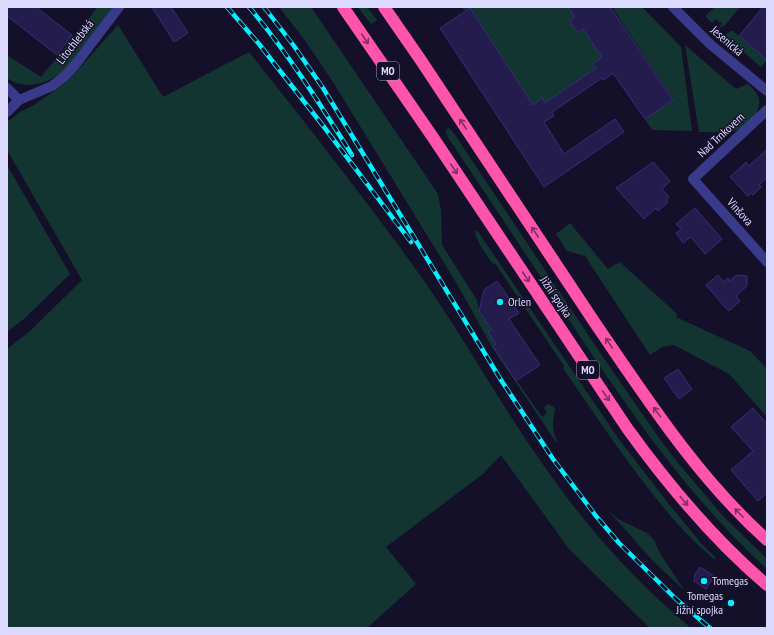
<svg xmlns="http://www.w3.org/2000/svg" width="774" height="635" font-family="'PT Sans Narrow',sans-serif">
  <rect width="100%" height="100%" fill="#14102a"/>
  <path fill="#133532" d="M98,7H113L68,68C53,82 26,92 7,78V55L41,77Z
    M279,7H311L438,194L441,210L442,245L477,300L479,311L492,330L489,332L496,344L493,346L542,417L547,413L544,407L548,404L550,406L552,405L555,409C553,421 551,429 557,441L556,442L492,347L457,284L333,82L304,39Z
    M358,7H367L377,20L371,24Z
    M462,7H568L575,17L570,21L578,32L583,29L605,62L597,61L593,64L596,68L545,103L542,99L535,109L470,8L464,10Z
    M617,7H642L681,47L692,131L652,130L645,119L673,99L613,9Z
    M715,7H740L725,25L718,28L722,24L716,19L712,23L705,16Z
    M118,25L163,97L249,52C289,102 328,152 366,202C389,233 413,264 435,297C472,352 505,411 544,466C586,526 634,581 691,628H650L569,549L501,455L483,474L386,547L416,584L367,628H7V349L29,332L82,280L7,150V122L20,112L34,105L67,82Z
    M730,31H733L767,60L761,67L725,36Z
    M685,45L736,89L748,84C752,88 758,93 759,99C761,114 747,128 734,131C724,133 709,132 699,132Z
    M449,128L453,132L605,360L659,438L678,463L723,516L767,559V569C688,497 628,409 569,320C529,259 488,197 447,136L446,130Z
    M7,165L70,274L25,318L7,332Z
    M570,223L608,269L620,262L677,314L676,317L750,351L767,369V417L729,374L674,345L662,347L650,355L585,256L567,251L556,234Z
    M477,230L618,438L668,503L702,544L716,558L714,559C687,537 665,510 644,483C615,445 589,406 563,368L564,366L495,263L493,264C486,254 477,243 475,231Z
    M606,508L618,519L647,533L654,540L661,555L685,591L654,562Z"/>
  <path fill="#241c4c" stroke="#392d78" d="M7,7H36L72,35L57,55L7,16Z
    M152,7H171L188,33L174,42Z
    M568,7H610L673,100L645,119L613,73L604,80L602,78L552,112L554,116L544,122L564,154L615,119L624,132L544,187L440,28L470,8L533,105L542,98L545,103L596,68L593,64L602,57L583,29L578,33L570,21L575,17Z
    M763,7H767V60L739,36Z
    M767,149V178L759,185L761,187L753,195L751,193L748,196L730,177L746,162L749,166Z
    M653,162L670,181L662,189L669,197L666,200L668,202L658,211L656,208L644,219L616,188Z
    M695,208L722,239L705,254L691,237L683,243L676,233L681,229L676,224Z
    M718,275L724,282L728,278L730,281L736,275L747,276V286L736,296L740,301L729,311L724,306L706,285Z
    M497,281L519,313L509,319L540,365L516,381L493,346L496,344L488,332L492,330L479,311L484,290Z
    M678,369L692,389L679,399L664,378Z
    M753,408L767,424V493L758,501L731,470L753,451L731,427Z
    M700,567L714,576L706,589L694,581L695,574Z"/>
  <g fill="none" stroke-linecap="round" stroke-linejoin="round">
    <path stroke="#3a3a8a" stroke-width="10" d="M673,7L711,45L767,91
      M7,88L19,100
      M767,110L693,179L767,262
      M7,112L19,100L52,86L64,77L75,65L119,7"/>
    <path stroke="#ff54ac" stroke-width="12" d="M343,7L432,136L627,428C668,485 713,539 767,585
      M384,7L420,59C478,147 536,235 595,323C647,399 698,478 767,540"/>
    <defs>
      <path id="rail" d="M227,7L259,44L324,127L411,242
        M249,7C288,53 320,104 352,155
        M264,7L294,46L323,88L501,380L553,459L596,516L619,543L677,600L710,628"/>
    </defs>
    <use href="#rail" stroke="#05efff" stroke-width="4.5"/>
    <use href="#rail" stroke="#14102a" stroke-width="3" stroke-dasharray="9" stroke-linecap="butt"/>
  </g>
  <defs><path id="oneway-shaft" d="M-6 0H5M1.5-3L5.5 0L1.5 3" fill="none" stroke-width="1.6" stroke-linecap="round" stroke-linejoin="round"/></defs>
  <g stroke="#7e2f64">
    <use href="#oneway-shaft" transform="translate(365 39) rotate(56)"/>
    <use href="#oneway-shaft" transform="translate(463 124) rotate(-124)"/>
    <use href="#oneway-shaft" transform="translate(454 169) rotate(56)"/>
    <use href="#oneway-shaft" transform="translate(535 232) rotate(-124)"/>
    <use href="#oneway-shaft" transform="translate(526 277) rotate(56)"/>
    <use href="#oneway-shaft" transform="translate(609 343) rotate(-124)"/>
    <use href="#oneway-shaft" transform="translate(606 396) rotate(56)"/>
    <use href="#oneway-shaft" transform="translate(657 412) rotate(-126)"/>
    <use href="#oneway-shaft" transform="translate(684 501) rotate(50)"/>
    <use href="#oneway-shaft" transform="translate(739 513) rotate(-135)"/>
  </g>
  <g fill="#05efff" stroke="#14102a" stroke-width="1.5">
    <circle cx="500" cy="302" r="4"/>
    <circle cx="704" cy="581" r="4"/>
    <circle cx="731" cy="603" r="4"/>
  </g>
  <g text-anchor="middle" stroke-width="3" stroke-linejoin="round" paint-order="stroke">
    <g fill="#14102a" stroke="#a09dbf" stroke-width="1">
      <rect x="377" y="62" width="22" height="18" rx="3"/>
      <rect x="577" y="361" width="22" height="18" rx="3"/>
    </g>
    <g font-size="11" font-weight="bold" fill="#dcd9ff">
      <text x="388" y="75">MO</text>
      <text x="588" y="374">MO</text>
    </g>
    <g font-size="12" fill="#dcd9ff" stroke="#14102a">
      <text transform="translate(727 41) rotate(41)" y="4">Jesenická</text>
      <text transform="translate(75 42) rotate(-52)" y="4">Litochlebská</text>
      <text transform="translate(721 135) rotate(-43)" y="4">Nad Trnkovem</text>
      <text transform="translate(740 212) rotate(48)" y="4">Vinšova</text>
      <text transform="translate(556 297) rotate(56)" y="4">Jižní spojka</text>
    </g>
    <g font-size="12" fill="#dcd9ff" stroke="#14102a" text-anchor="start">
      <text x="508" y="306">Orlen</text>
      <text x="712" y="585">Tomegas</text>
      <text x="723" y="600" text-anchor="end">Tomegas<tspan x="723" dy="14">Jižní spojka</tspan></text>
    </g>
  </g>
  <rect width="774" height="635" fill="none" stroke="#dcd9ff" stroke-width="16"/>
</svg>
